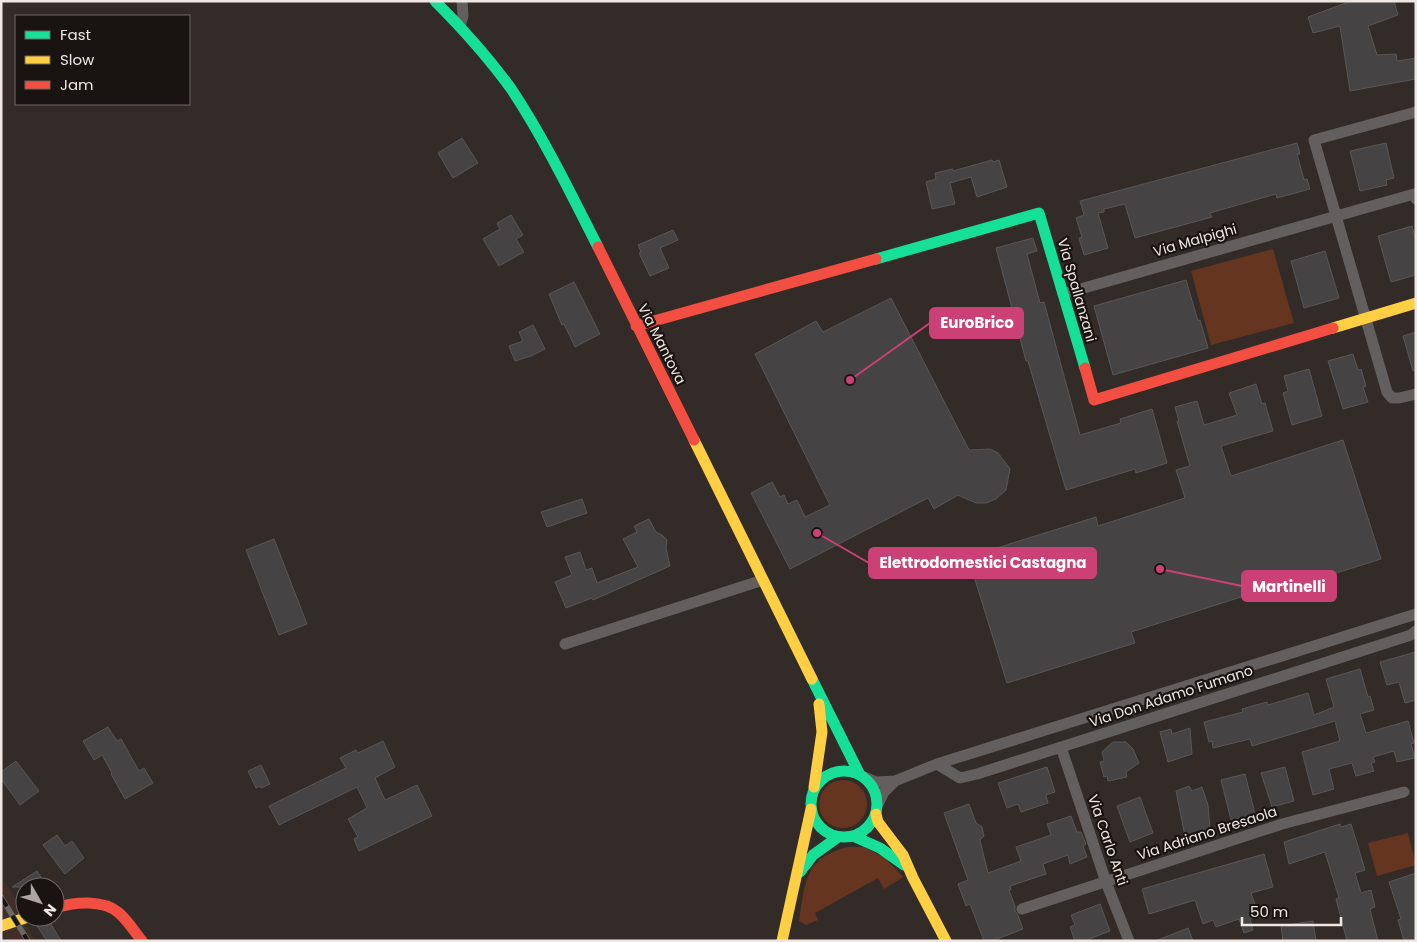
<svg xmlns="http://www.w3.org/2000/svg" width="1417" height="942" font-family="Poppins,sans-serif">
  <rect width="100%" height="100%" fill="#322b28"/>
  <path fill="#402e27" d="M1,876L24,911L18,913L35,941H7L1,931Z"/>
  <path fill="#653520" d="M1273,249L1294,323L1211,345L1191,271Z
    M819 804a24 24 0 1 1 48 0a24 24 0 1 1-48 0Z
    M1408,833L1416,865L1377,876L1368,843Z
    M848,847H864L885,858L903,877L884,889L878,878L815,913L818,920L806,925L799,921C806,883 803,858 848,847Z"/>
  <path fill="#454343" stroke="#585657" d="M1351,1H1394L1398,15L1368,26L1377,55L1396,54L1397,61L1416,58V79L1350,91L1340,26L1313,33L1308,17Z
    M462,138L478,163L453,178L438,153Z
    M1297,143L1300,154H1297L1304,180L1307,179L1310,189L1277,198L1276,194L1210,213L1212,217L1135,238L1125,204L1104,209V212L1098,213L1108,248L1084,255L1079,238L1082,237L1076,218L1084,215L1080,201Z
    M1386,143L1394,178L1386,180L1387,185L1360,191L1350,151Z
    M992,160L993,162L999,160L1007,187L977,197L971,177L950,183L955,204L932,209L926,182L936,179L935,173L953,169V171Z
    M511,215L523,235L516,239L524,252L499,266L483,239L500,229L497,223Z
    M1412,226L1416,241V275L1391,282L1378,236Z
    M673,230L678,240L660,248L669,268L650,276L639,253L641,252L638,245Z
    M1033,238L1037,251L1027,254L1040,303L1044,302L1080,435L1121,423L1120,419L1152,409L1167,463L1136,473L1135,469L1066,490L1028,361H1026L996,248Z
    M1325,251L1339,298L1304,308L1291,261Z
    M1186,280L1198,321L1200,320L1208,348L1113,375L1094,306Z
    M574,282L600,334L575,347L564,324L562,325L549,294Z
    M891,298L969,450L990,449L998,453L1010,469L1006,490L996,499L986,503H976L958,495L934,509L928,498L790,569L751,493L772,482L780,497L784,495L788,504L797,500L805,517L830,505L755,354L816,321L823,332Z
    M533,325L545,349L531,356L515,361L509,346L523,341L519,332Z
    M1416,332V370L1413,371L1403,336Z
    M1353,354L1358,370L1361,369L1366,386L1363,387L1368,402L1343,409L1328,361Z
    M1309,369L1322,416L1292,425L1283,393L1288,391L1284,376Z
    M1256,384L1262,404L1265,403L1273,431L1221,446L1231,476L1343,440L1381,559L1317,579L1319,585L1285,596L1282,584L1131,632L1135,643L1007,683L968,557L1096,517L1098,526L1185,498L1176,470L1190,466L1177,421H1179L1175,407L1197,401L1204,425L1224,419L1237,415L1229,393Z
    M582,499L587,513L547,527L541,512Z
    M649,519L656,532L662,535L667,540L666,548L670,566L593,600L592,598L566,608L555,582L572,575L565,557L580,552L586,570L592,568L597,583L638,567L623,539L637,532L634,526Z
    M274,539L307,624L279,635L246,550Z
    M1416,652V700L1405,703L1399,682L1387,685L1380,662Z
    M1360,669L1368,697L1370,696L1374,710L1360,714L1366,733L1408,721L1414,743L1411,744L1415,758L1397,762L1394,751L1373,757L1375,762L1371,763L1374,771L1356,776L1352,763L1329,769L1334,789L1313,795L1302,752L1340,741L1335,721L1252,746L1250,739L1213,748L1212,741L1209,742L1204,722L1243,712L1242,709L1267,702L1268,705L1308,693L1314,715L1334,707L1326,679Z
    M108,727L117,741L121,739L139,771L144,768L153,783L125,799L111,774L112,773L102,755L94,760L83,741Z
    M1190,728L1192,754L1168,762L1160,732L1171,729L1172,734Z
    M383,741L395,767L375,778L385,800L417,785L432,816L359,851L354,839L358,837L348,819L367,808L357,787L279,825L269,806L346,768L340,758L356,750L358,753Z
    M1113,742H1126L1133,749L1139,763L1126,772L1127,777L1108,781L1107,776L1104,777L1100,762L1104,761L1102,752Z
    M16,761L39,791L20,805L1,779V772Z
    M261,765L270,784L261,788L260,786L256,788L248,771Z
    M1047,767L1055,792L1046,795L1048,803L1021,812L1018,804L1007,808L998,783Z
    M1285,767L1294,801L1272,807L1261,773Z
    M1245,774L1255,814L1231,820L1221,780Z
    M1189,786L1192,791L1202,787L1208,805L1210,829L1185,836L1176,791Z
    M1140,797L1153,833L1130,842L1117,806Z
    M969,804L976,823L982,827L984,836L980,840L988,873L1021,861L1016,847L1051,835L1047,824L1071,816L1077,832H1081L1086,844L1083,846L1087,857L1070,864L1068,855L1043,864L1046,874L1010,886L1011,890H1009L1015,906V911L1018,915L1023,929L992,941H984L970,904L966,906L958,884L968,880L944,813Z
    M1340,824L1341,827L1351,824L1357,843L1365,870L1355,873L1361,893L1371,890L1375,907L1370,909L1378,941H1347L1336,899L1339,898L1325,852L1289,864L1284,842Z
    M57,835L65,846L72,841L84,858L65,874L43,845Z
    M1264,854L1273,887L1251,893L1259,916L1250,919L1253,930L1244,933L1239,919L1216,927L1213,920L1203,924L1195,900L1149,914L1142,889Z
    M37,871L47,887H12Z
    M1416,873V941H1404L1398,920L1401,919L1389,882Z
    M1100,904L1110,931L1084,941H1075L1070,927L1075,925L1071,915Z
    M48,919L61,941H47L37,926Z
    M1313,921L1316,941H1283L1281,926Z
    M1188,928L1193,941H1158V940Z"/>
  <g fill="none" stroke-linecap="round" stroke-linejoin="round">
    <path stroke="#635f5e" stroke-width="11" d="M460,26L463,16L462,1
      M1416,112L1314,140L1387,392L1392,398H1399L1416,394
      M1063,294L1414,194L1416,199
      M565,644L763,580
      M1061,747L1106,882L1129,941
      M937,764L960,778L977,774L1411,635L1416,631
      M862,776L876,782L895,781
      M877,806L884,792L895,781L937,764L1416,614
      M1022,909L1282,824L1404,792"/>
    <path stroke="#16e098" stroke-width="11" d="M435,1C463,29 489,58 512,90C545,140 571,194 598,247
      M876,259L1039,213L1085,368
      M812,679L859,773
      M811 804a33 33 0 1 1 66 0a33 33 0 1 1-66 0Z
      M853,836L880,848L904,865
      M800,872L813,855L838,837"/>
    <path stroke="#ffcf43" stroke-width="11" d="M1333,328L1416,303
      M694,440L812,679
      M814,787L822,732L819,704
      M876,814L878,822L903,855L913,878L946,941
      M1,926L28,917
      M782,941L811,809"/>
    <path stroke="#f24e42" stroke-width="11" d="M598,247L694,440
      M636,326L876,259
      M1085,368L1094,400L1333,328
      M55,908C74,902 103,899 119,913C128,921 135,932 142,941"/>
    <defs>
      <path id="rail" d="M1,897L28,941"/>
    </defs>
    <use href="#rail" stroke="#696664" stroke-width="5.5"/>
    <use href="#rail" stroke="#191411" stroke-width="4" stroke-dasharray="11" stroke-linecap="butt"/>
  </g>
  <g text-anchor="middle" stroke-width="4.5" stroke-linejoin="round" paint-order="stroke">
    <g font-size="14" fill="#f0e7e3" stroke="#191411">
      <text transform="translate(1195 240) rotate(-16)" y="5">Via Malpighi</text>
      <text transform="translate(1077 290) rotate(74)" y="5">Via Spallanzani</text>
      <text transform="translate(662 344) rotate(63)" y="5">Via Mantova</text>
      <text transform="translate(1171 696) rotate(-18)" y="5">Via Don Adamo Fumano</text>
      <text transform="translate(1207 833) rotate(-18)" y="5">Via Adriano Bresaola</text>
      <text transform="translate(1108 840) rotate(71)" y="5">Via Carlo Anti</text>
    </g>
  </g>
  <path fill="none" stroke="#cb4176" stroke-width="2" d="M850 380L930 323M817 533L869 563M1160 569L1242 586"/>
  <g fill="#cb4176" stroke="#191411" stroke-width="2">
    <circle cx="850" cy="380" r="5"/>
    <circle cx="817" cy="533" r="5"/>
    <circle cx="1160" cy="569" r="5"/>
  </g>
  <g fill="#cb4176" stroke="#cb4176" stroke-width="2">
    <rect x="930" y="308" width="93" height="30" rx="5"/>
    <rect x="869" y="548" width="227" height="30" rx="5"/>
    <rect x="1242" y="571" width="94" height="30" rx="5"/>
  </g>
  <g font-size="15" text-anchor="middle" font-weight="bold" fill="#fff">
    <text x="977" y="328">EuroBrico</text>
    <text x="983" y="568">Elettrodomestici Castagna</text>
    <text x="1289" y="592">Martinelli</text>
  </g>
  <rect width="1417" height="942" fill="none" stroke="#f0e7e3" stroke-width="5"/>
  <rect x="15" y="15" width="175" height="90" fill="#191411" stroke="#6f6865"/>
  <rect x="25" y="31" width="25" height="8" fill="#16e098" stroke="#6f6865"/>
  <text x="60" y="40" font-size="15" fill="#f0e7e3">Fast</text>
  <rect x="25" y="56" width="25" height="8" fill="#ffcf43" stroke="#6f6865"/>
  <text x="60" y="65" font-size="15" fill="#f0e7e3">Slow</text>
  <rect x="25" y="81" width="25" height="8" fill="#f24e42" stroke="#6f6865"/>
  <text x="60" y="90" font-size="15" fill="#f0e7e3">Jam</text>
  <g transform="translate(40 902) rotate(129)"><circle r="24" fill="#191411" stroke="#6f6865"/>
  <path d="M0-4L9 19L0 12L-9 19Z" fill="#aea5a2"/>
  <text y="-8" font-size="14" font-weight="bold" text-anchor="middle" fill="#f0e7e3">N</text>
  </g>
  <path d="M1242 917v8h99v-8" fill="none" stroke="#f0e7e3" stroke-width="2.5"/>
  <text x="1250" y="917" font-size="15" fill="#f0e7e3" stroke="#191411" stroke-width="4" paint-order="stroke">50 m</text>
</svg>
